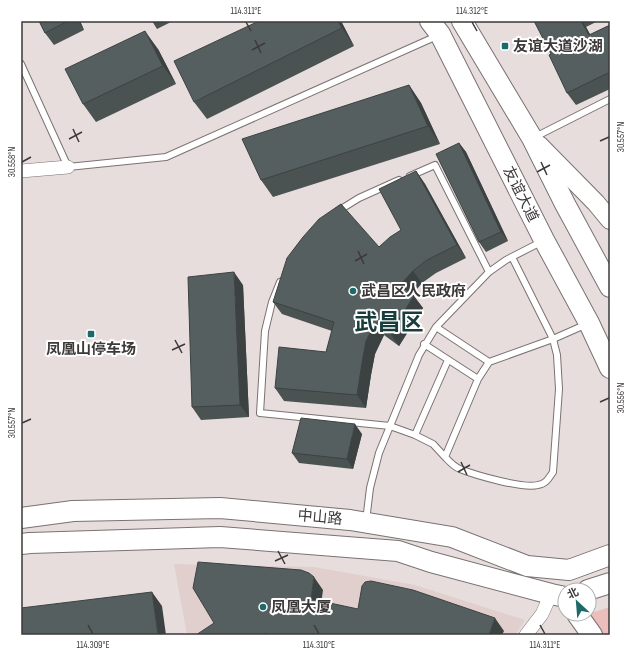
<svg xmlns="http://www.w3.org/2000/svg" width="631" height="656" font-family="'Sofia Sans Condensed','Noto Sans SC',sans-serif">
  <rect width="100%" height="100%" fill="#e7dddd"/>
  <path fill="#e1cfce" d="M174,564L314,567L415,585L525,620L515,635H187Z"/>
  <path fill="#ebbdbb" d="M610,607V635H602L591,628L588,614Z"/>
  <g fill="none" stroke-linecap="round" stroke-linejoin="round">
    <defs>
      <path id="service" d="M21,64L68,167L166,157L437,36
        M535,137L610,99
        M410,176L435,165L489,272
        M338,211L359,198L399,180
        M280,282L272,302L265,331L260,413L390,426L415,435L433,444L445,457
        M436,327L489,362L553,339L587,324
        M424,344L478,379
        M489,362L478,379L445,457C449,461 454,467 460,469C475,475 523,489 538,485C546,484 549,478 553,472L559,389L557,355L553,339L512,257
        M415,435L448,360
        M366,521L370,488L379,453L419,355L436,327L489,272L506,260L541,242"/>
      <path id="minor" d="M21,171L68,167
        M526,635L542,614L551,594"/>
      <path id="secondary" d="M539,145L596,203L610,220"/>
      <path id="primary" d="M430,21L440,34L544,240L589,323L610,368
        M462,21L532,138L565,204L610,287
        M21,518L73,511L220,508L350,520L452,537L527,566L569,570L610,555
        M21,544L30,543L220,537L398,551L431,562L551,594L565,597
        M588,590L610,583
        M577,614L592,635"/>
    </defs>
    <use href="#service" stroke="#7b7272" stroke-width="8"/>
    <use href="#minor" stroke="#7b7272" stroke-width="14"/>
    <use href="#secondary" stroke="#7b7272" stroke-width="20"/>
    <use href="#primary" stroke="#7b7272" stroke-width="22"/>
    <use href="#service" stroke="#fff" stroke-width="6"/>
    <use href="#minor" stroke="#fff" stroke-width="13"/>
    <use href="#secondary" stroke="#fff" stroke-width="18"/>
    <use href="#primary" stroke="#fff" stroke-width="20"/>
  </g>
  <path fill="#4a5252" d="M39,21H80L84,30L54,45L45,33Z
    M152,21H173L157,29Z
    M341,21L354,46L207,119L194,102Z
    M534,21H598L586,27L590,35L610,25V89L576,105L567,93L551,54Z
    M158,49L176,84L96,122L83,104Z
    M409,85L421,103L440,144L273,197L261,180Z
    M459,143L466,152L508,241L486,252L479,242Z
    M416,171L425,184L466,258L436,273L422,283L412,294L423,308L399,346L384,335L375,354L371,375L366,408L284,401L275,388L326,352L332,331L282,314L273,302L379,247L401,230Z
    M243,285L249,417L201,420L192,407Z
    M362,434L353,469L299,463L292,453Z"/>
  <path fill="#3c4242" d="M78,21H80L84,30Z
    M338,21H341L354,46L342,28Z
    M581,21H582L586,27L598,48L589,35Z
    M145,31L158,49L176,84L163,66Z
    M409,85L421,103L440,144L428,126Z
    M459,143L466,152L508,241L501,232Z
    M416,171L425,184L466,258L457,245Z
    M413,271L422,283L409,298L400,285Z
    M234,272L243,285L249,417L240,405Z
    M414,296L423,308L399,346L390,333Z
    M375,323L384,335L375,354L371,375L366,408L357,395L362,363L366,341Z
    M355,424L362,434L353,469L347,459Z
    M314,577L323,590L320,612L311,599Z
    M152,592L162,606L166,635H158Z
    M495,618L504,631L502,635H489Z"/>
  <path fill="#565f5f" stroke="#3c4242" d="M39,21H68L45,33Z
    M259,21H338L342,28L194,102L174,61Z
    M534,21H581L589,35L610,25V72L567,93L549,55L551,54Z
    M145,31L163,66L83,104L65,69Z
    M409,85L428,126L261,180L242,139Z
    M459,143L501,232L479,242L436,154Z
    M416,171L457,245L427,260L413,271L400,285L414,296L390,333L375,323L366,341L362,363L357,395L275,388L279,347L326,352L334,322L273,302L287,258L303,237L319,219L341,204L379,247L390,237L401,230L379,189Z
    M234,272L240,405L192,407L188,277Z
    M301,418L355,424L347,459L292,453Z
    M198,562L301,570L309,573L314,577L311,599L358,609L362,586L365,582L371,581L413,590L495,618L489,635H265L266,633L262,635H196L214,623L193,588Z
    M152,592L158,635H21V608Z"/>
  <path fill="none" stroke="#3d3939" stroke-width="1.5" d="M246,22L251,31M472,22L477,31M255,40L261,53M252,50L265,43M73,129L79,142M69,139L82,132M600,141L609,137M22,162L31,157M541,162L547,175M537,172L550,165M358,251L364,264M355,261L367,254M175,340L182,353M172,350L185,344M600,402L609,398M22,423L31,419M461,462L467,475M458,472L470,465M278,551L285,564M275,561L288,555M88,625L93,634M314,625L319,634M540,625L545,634"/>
  <g fill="#1c6969" stroke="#fff" stroke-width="1.5">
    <rect x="501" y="42" width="8" height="8" rx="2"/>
    <circle cx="353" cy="291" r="4"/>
    <rect x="87" y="330" width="8" height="8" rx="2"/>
    <circle cx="263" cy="607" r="4"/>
  </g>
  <g text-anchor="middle" stroke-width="4" stroke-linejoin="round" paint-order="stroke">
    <g font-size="15" font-weight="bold" fill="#3d3939" stroke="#fff" text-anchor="start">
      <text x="513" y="51">友谊大道沙湖</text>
      <text x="361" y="296">武昌区人民政府</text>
      <text x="91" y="354" text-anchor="middle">凤凰山停车场</text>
      <text x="271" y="612">凤凰大厦</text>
    </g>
    <g font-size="15" fill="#3d3939" stroke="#fff">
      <text transform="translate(521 194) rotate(63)" y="5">友谊大道</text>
      <text transform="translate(320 517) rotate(5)" y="5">中山路</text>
    </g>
    <g font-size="23" font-weight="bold" fill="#193c3c" stroke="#fff">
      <text x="389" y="330">武昌区</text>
    </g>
  </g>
  <rect width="631" height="656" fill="none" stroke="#ffffff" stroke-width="44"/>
  <g transform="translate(577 602) rotate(334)"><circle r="19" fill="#ffffff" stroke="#b1b0b0"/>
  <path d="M0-3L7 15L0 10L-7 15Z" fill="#1c6969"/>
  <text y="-6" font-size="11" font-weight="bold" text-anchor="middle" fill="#3d3939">北</text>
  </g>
  <rect x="22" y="22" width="587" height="612" fill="none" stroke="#3d3939" stroke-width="1.5"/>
  <g font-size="10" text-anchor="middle" fill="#3d3939">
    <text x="246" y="14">114.311°E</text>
    <text x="472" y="14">114.312°E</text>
    <text transform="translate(620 137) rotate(-90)" y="4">30.557°N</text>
    <text transform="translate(11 162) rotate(-90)" y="4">30.558°N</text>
    <text transform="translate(620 398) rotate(-90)" y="4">30.556°N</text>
    <text transform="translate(11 423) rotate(-90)" y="4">30.557°N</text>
    <text x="93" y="648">114.309°E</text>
    <text x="319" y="648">114.310°E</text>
    <text x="545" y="648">114.311°E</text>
  </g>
</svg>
